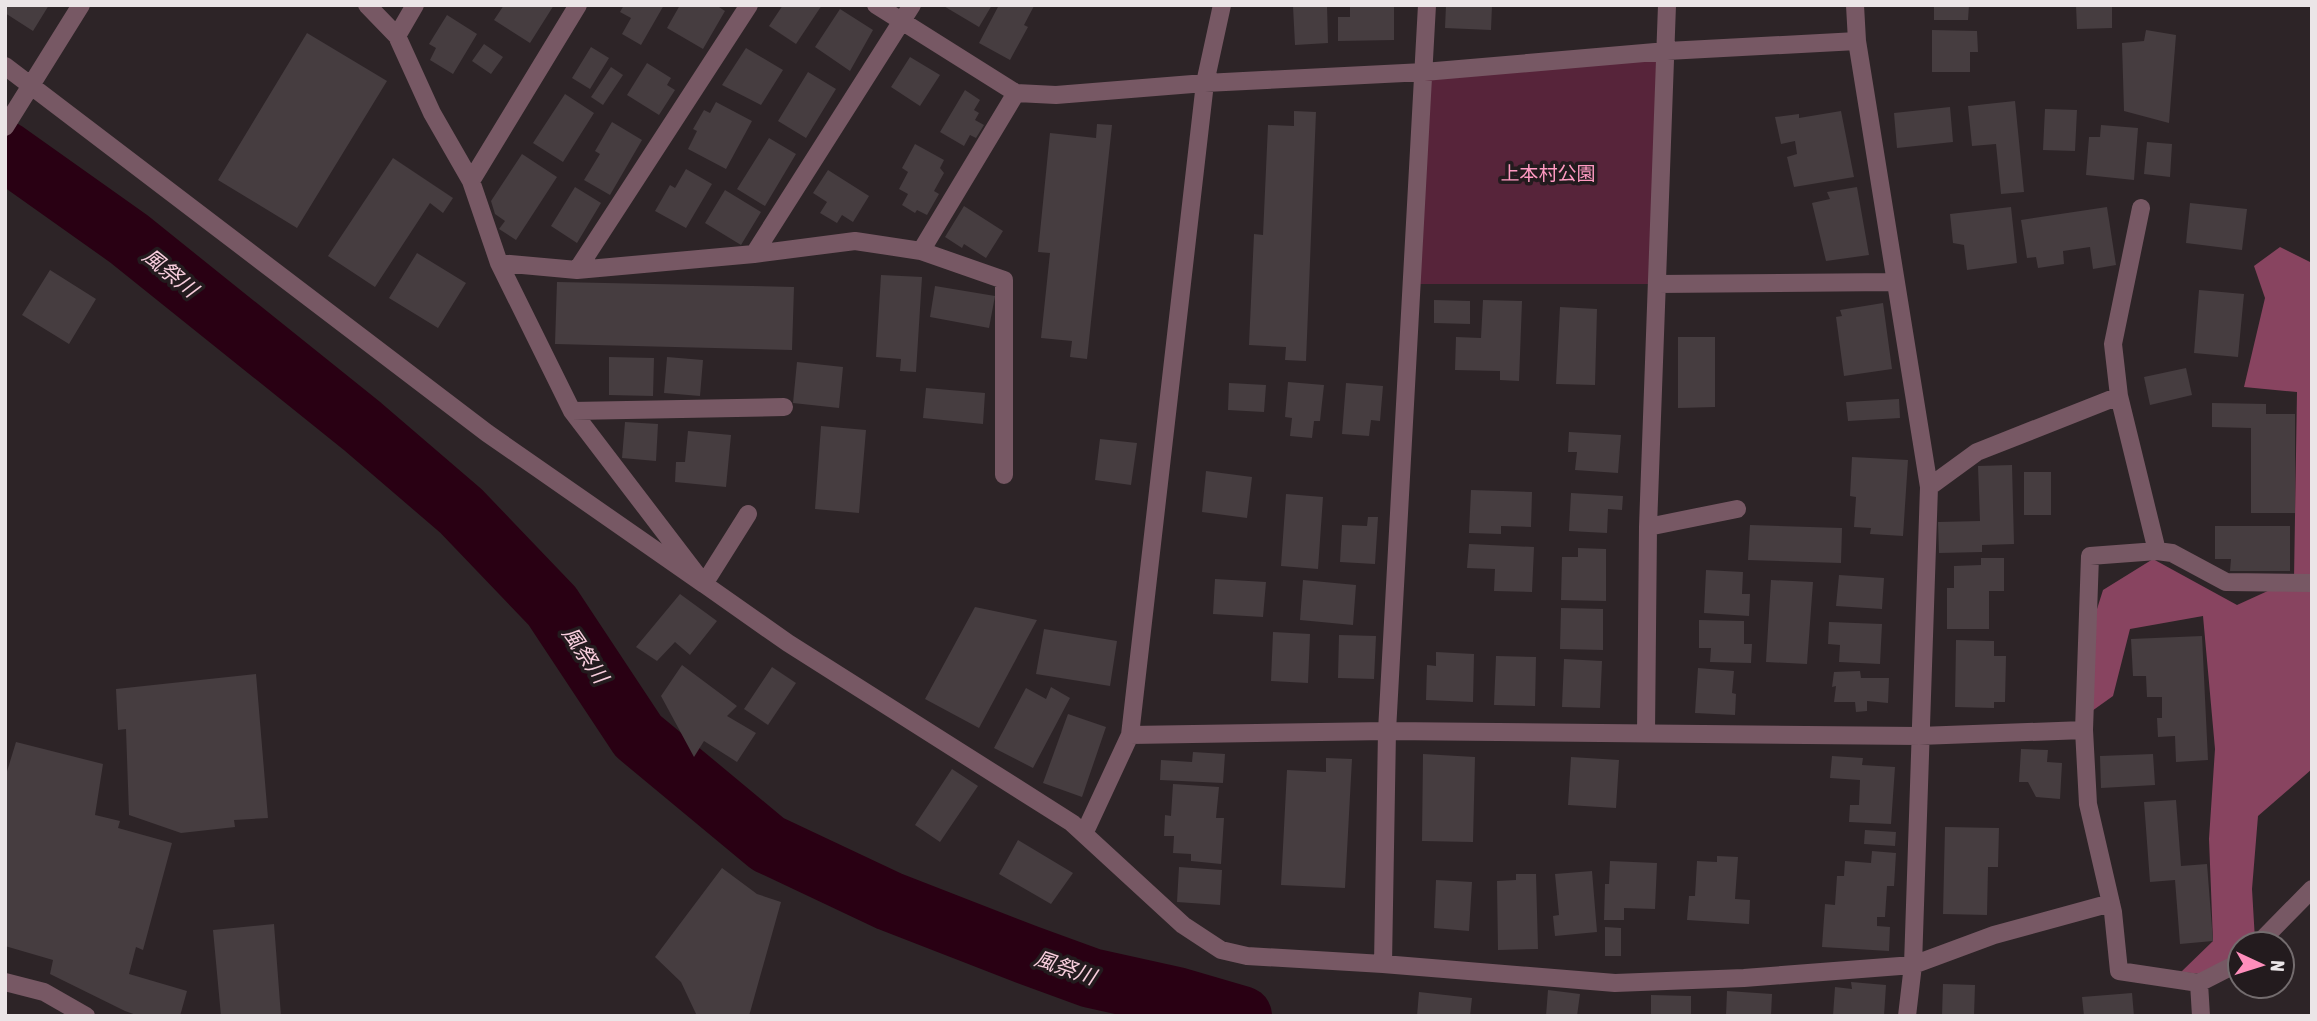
<svg xmlns="http://www.w3.org/2000/svg" width="2317" height="1021" font-family="'Asap Condensed','Noto Sans JP',sans-serif">
  <rect width="100%" height="100%" fill="#2d2427"/>
  <path fill="#57243a" d="M1667,51L1657,284H1412L1424,72Z"/>
  <path fill="#884460" d="M2280,247L2312,263V769L2258,816L2252,889L2255,940L2252,944H2240V957L2223,976L2181,972L2213,941L2209,839L2215,749L2203,616L2130,629L2113,696L2092,711L2085,647L2103,590L2153,559L2237,605L2294,579L2297,392L2244,387L2265,298L2254,266Z"/>
  <g fill="none" stroke-linecap="round" stroke-linejoin="round">
    <path stroke="#290013" stroke-width="60" d="M5,151L129,239L362,426L461,511L552,606L638,736L768,844L889,901L1028,955L1091,978L1177,997L1242,1016"/>
  </g>
  <path fill="#463d40" d="M5,5H49L33,31L5,13Z
    M504,5H554L530,43L494,20Z
    M624,5H664L641,45L622,34L631,18L620,12Z
    M680,5H716L725,11L703,49L667,28Z
    M783,5H822L796,44L769,26Z
    M942,5H992L979,27Z
    M999,5L1034,6L1024,25L1028,27L1010,60L979,43Z
    M1327,5L1328,43L1295,45L1293,6Z
    M1350,5H1394V40L1338,41V17H1350Z
    M1446,5H1492L1491,30L1445,28Z
    M1934,5H1969L1968,20H1934Z
    M2076,5H2112V28L2077,29Z
    M840,9L873,30L850,71L815,47Z
    M447,15L477,34L453,74L430,60L436,48L429,44Z
    M1932,30L1977,31L1978,52H1970V72H1932Z
    M2146,30L2176,35L2169,123L2124,111L2122,43L2144,41Z
    M307,33L387,81L297,228L218,180Z
    M484,44L503,57L491,74L472,61Z
    M591,47L609,58L590,89L572,78Z
    M746,48L783,70L761,105L722,85Z
    M910,57L940,75L920,106L891,87Z
    M647,63L671,78L667,85L675,90L659,115L627,95Z
    M611,67L623,75L603,105L591,97Z
    M808,72L836,89L806,138L778,121Z
    M965,90L980,100L974,110L979,113L975,120L984,125L976,138L970,135L964,146L940,132Z
    M565,94L594,113L563,162L533,143Z
    M2015,101L2024,192L2001,194L1996,144L1972,146L1968,106Z
    M716,102L752,121L726,169L688,149L697,131L693,129L704,110L710,113Z
    M1950,107L1953,142L1897,148L1894,113Z
    M2045,109L2077,110L2075,151L2043,150Z
    M1294,111L1316,112L1306,361L1285,360L1286,347L1249,345L1254,234L1263,235L1268,125L1294,126Z
    M1841,111L1854,177L1794,187L1787,157L1797,154L1795,141L1781,144L1775,117L1799,114V118Z
    M612,122L642,140L610,195L584,180L600,154L595,151Z
    M1097,124L1112,125L1087,359L1070,357L1072,341L1041,338L1050,253L1038,252L1050,133L1096,138Z
    M2101,125L2138,128L2134,180L2086,175L2089,137H2100Z
    M769,138L796,154L765,206L737,189Z
    M2147,142L2172,144L2170,177L2144,174Z
    M915,144L944,160L940,168L944,173L934,191L939,194L927,215L917,210L915,213L902,205L908,194L899,189L908,172L902,168Z
    M522,154L557,177L516,240L499,229L505,221L495,214L491,201Z
    M393,158L453,198L443,213L430,203L375,287L328,256Z
    M686,169L712,184L686,228L655,211L670,185L675,188Z
    M828,170L869,196L853,222L842,215L837,223L820,213L827,202L813,193Z
    M575,187L601,203L577,243L551,226Z
    M1857,187L1869,255L1826,261L1812,203L1830,199L1827,192Z
    M725,190L761,212L741,245L705,223Z
    M2190,203L2247,209L2242,250L2186,243Z
    M964,206L1003,231L986,258L964,244L962,248L945,237Z
    M2011,207L2017,263L1967,270L1964,245L1953,243L1950,214Z
    M2107,207L2116,265L2093,269L2090,247L2063,251L2064,264L2038,268L2036,257L2027,258L2021,220Z
    M417,253L466,283L438,328L389,298Z
    M50,270L96,299L69,344L22,315Z
    M881,275L922,277L916,372L900,371L901,359L876,357Z
    M557,282L794,287L792,350L555,344Z
    M935,286L995,296L989,328L930,317Z
    M2199,290L2244,294L2238,357L2194,353Z
    M1434,300L1470,301V324L1434,323Z
    M1483,300L1522,301L1519,381L1500,380V371L1455,370L1456,337L1481,338Z
    M1883,303L1892,369L1844,376L1836,317L1842,316L1840,310Z
    M1560,307L1597,309L1595,385L1556,384Z
    M1678,337H1715V407L1678,408Z
    M609,357L654,358L653,396L609,395Z
    M667,357L703,360L700,396L664,393Z
    M797,362L843,367L839,408L793,403Z
    M2186,368L2192,395L2150,405L2144,377Z
    M1288,382L1324,385L1320,421H1314L1312,438L1290,436L1292,418L1285,417Z
    M1229,383L1266,385L1264,412L1228,410Z
    M1346,383L1383,386L1380,421L1371,420L1369,436L1342,434Z
    M926,388L985,393L983,424L923,418Z
    M1899,399L1900,418L1848,421L1846,402Z
    M2212,403L2266,404V414H2295V513H2251V428L2212,427Z
    M625,422L658,424L656,461L622,458Z
    M821,426L866,430L859,513L815,509Z
    M688,431L731,435L726,487L675,482L676,462H685Z
    M1569,432L1621,435L1618,473L1575,470L1577,452H1568Z
    M1100,439L1137,443L1131,485L1095,480Z
    M1852,457L1908,460L1903,536L1870,534L1871,528L1854,527L1856,497L1850,496Z
    M2012,465L2014,544L1982,545V552L1939,553L1938,522L1980,521L1978,466Z
    M1206,471L1252,477L1247,518L1202,512Z
    M2024,472H2051V515H2024Z
    M1471,490L1532,492L1531,527L1501,526V534L1469,533Z
    M1571,493L1623,496L1622,510L1608,509L1607,533L1569,531Z
    M1286,494L1323,497L1318,569L1281,566Z
    M1368,517H1378L1375,564L1340,562L1342,525L1367,526Z
    M1750,525L1842,528L1841,563L1748,560Z
    M2215,526H2290V571H2230L2231,559H2215Z
    M1469,544L1534,547L1532,592L1494,591L1495,569L1467,568Z
    M1578,548L1606,549V601L1561,600L1562,557H1578Z
    M1981,558H2004V591H1989V629H1947V588H1954V566L1981,565Z
    M1706,570L1743,572L1742,594H1750L1749,616L1704,613Z
    M1839,575L1884,578L1882,609L1836,606Z
    M1215,579L1266,582L1263,617L1213,614Z
    M1303,580L1356,585L1353,625L1300,620Z
    M1771,580L1813,582L1807,664L1766,662Z
    M680,594L717,621L690,655L675,642L657,661L636,647Z
    M975,607L1037,620L979,728L925,699Z
    M1561,608L1603,609V650L1560,649Z
    M1699,620L1744,621V644H1752L1751,663L1710,662L1711,648H1699Z
    M1829,622L1882,624L1880,664L1839,662L1840,645L1828,644Z
    M1044,629L1117,641L1110,686L1036,674Z
    M1273,632L1310,634L1308,683L1271,681Z
    M1339,635L1376,636L1374,679L1338,678Z
    M2202,636L2208,760L2176,762L2175,736L2158,737L2157,718H2162V697H2147L2146,676H2133L2131,639Z
    M1956,640L1994,641V656H2006L2005,702H1994V708L1955,707Z
    M1436,652L1474,654L1473,702L1426,700L1427,665L1436,666Z
    M1496,656L1536,657L1535,706L1494,705Z
    M1564,659L1602,661L1600,708L1562,707Z
    M682,665L737,706L727,716L756,733L737,762L704,741L694,757L661,696Z
    M772,667L796,683L768,725L744,709Z
    M1698,668L1734,671L1732,693L1736,694L1735,715L1695,713Z
    M1860,671L1861,678H1889L1888,703L1867,701V711L1856,712L1855,702H1834L1836,686L1832,687L1834,672Z
    M256,674L268,818L234,820L235,827L181,833L129,815L126,729L118,730L116,689Z
    M1051,687L1070,698L1033,768L994,748L1026,688L1046,699Z
    M1068,714L1106,727L1082,797L1043,783Z
    M16,742L103,764L95,815L120,821L118,828L172,843L143,950L136,947L129,974L187,991L180,1016H139L125,1011L50,974L53,960L5,946V778Z
    M2021,749L2048,750L2047,762L2062,763L2060,799L2036,797L2028,782H2019Z
    M1193,752L1225,754L1223,783L1160,780L1161,760L1192,762Z
    M1423,754L1475,757L1473,842L1422,841Z
    M2153,754L2155,785L2101,788L2100,756Z
    M1832,756L1863,758L1862,765L1895,767L1891,824L1849,822L1850,805H1859L1860,780L1830,778Z
    M1571,757L1619,760L1616,808L1568,805Z
    M1326,758L1352,759L1345,888L1281,885L1287,770L1326,772Z
    M952,769L978,786L940,842L915,825Z
    M1173,784L1219,787L1216,818H1224L1221,864L1191,861V854L1173,853L1174,836H1164L1165,815L1171,816Z
    M2176,800L2181,866L2207,864L2213,941L2180,944L2175,880L2150,882L2144,802Z
    M1945,827L1999,828L1998,867H1988L1987,915L1943,914Z
    M1865,830L1896,832L1895,846L1864,844Z
    M1018,840L1073,873L1051,904L999,874Z
    M1872,851L1896,853L1894,886H1887L1885,917H1877V926L1890,927L1889,951L1822,947L1825,904L1835,905L1837,876H1844L1845,861L1871,863Z
    M1717,856L1738,857L1735,899L1750,900L1749,924L1687,920L1689,896H1695L1697,861L1717,862Z
    M1610,861L1657,863L1655,909L1624,908V920H1604L1605,884H1609Z
    M1179,867L1222,870L1220,905L1177,902Z
    M722,868L757,894L781,902L749,1016H697L681,982L655,957Z
    M1592,871L1597,932L1555,936L1553,916L1559,915L1555,874Z
    M1516,874H1536L1538,949L1498,950L1497,881L1516,880Z
    M1436,880L1472,882L1469,931L1434,928Z
    M274,924L281,1016H221L213,930Z
    M1605,927L1621,928V956H1605Z
    M1851,982L1886,985L1884,1016H1833L1835,987L1852,989Z
    M1943,984L1975,985L1974,1016H1942Z
    M1548,990L1580,994L1577,1016H1546Z
    M1727,991L1772,994L1771,1016H1726Z
    M1419,992L1472,998L1470,1016H1417Z
    M2132,993L2134,1016H2084L2082,997Z
    M1651,995L1691,996V1016H1651Z"/>
  <g fill="none" stroke-linecap="round" stroke-linejoin="round">
    <path stroke="#775864" stroke-width="18" d="M367,5L397,36L432,113L471,181L499,263L572,411L704,584L788,643L1072,823L1183,925L1221,950L1247,956L1383,964L1615,983L1744,978L1913,965L1994,935L2111,903
      M876,5L1016,93L1056,95L1205,83L1424,72L1667,51L1857,41
      M1855,5L1857,41L1929,487L1913,965L1907,1016
      M397,36L415,5
      M5,66L487,433L704,584L748,514
      M5,127L81,5
      M471,181L578,5
      M2141,208L2113,344L2119,396L2157,551
      M921,251L1016,93
      M754,254L912,5
      M499,263L577,270L754,254L855,241L921,251L1004,280V475
      M577,270L749,5
      M1657,284L1894,282
      M572,411L784,407
      M1929,487L1977,452L2119,396
      M1648,527L1737,509
      M1646,733L1648,527L1667,5
      M1130,735L1387,731L1919,736L2084,730
      M1084,834L1130,735L1205,83L1222,5
      M2258,944L2312,889
      M1383,964L1387,731L1427,5
      M5,982L44,992L86,1016
      M2199,983L2119,971L2113,912L2088,804L2084,730L2090,556L2157,551L2172,553L2226,582L2312,583
      M2201,1016L2199,983L2240,962"/>
  </g>
  <g text-anchor="middle" stroke-width="7" stroke-linejoin="round" paint-order="stroke">
    <g font-size="19" fill="#ff9ac2" stroke="#231b1e">
      <text x="1548" y="180">上本村公園</text>
    </g>
    <g font-size="21" font-style="italic" fill="#f8cedd" stroke="#231b1e">
      <text transform="translate(170 273) rotate(39)" y="7">風祭川</text>
      <text transform="translate(585 655) rotate(56)" y="7">風祭川</text>
      <text transform="translate(1065 968) rotate(19)" y="7">風祭川</text>
    </g>
  </g>
  <rect width="2317" height="1021" fill="none" stroke="#ebe5e7" stroke-width="14"/>
  <g transform="translate(2261 965) rotate(94)"><circle r="33" fill="#231b1e" stroke="#736c6e" stroke-width="2"/>
  <path d="M0-5L12 26L0 18L-12 26Z" fill="#fe8ebc"/>
  <text y="-10" font-size="19" font-weight="bold" text-anchor="middle" fill="#ebe5e7">N</text>
  </g>
</svg>
